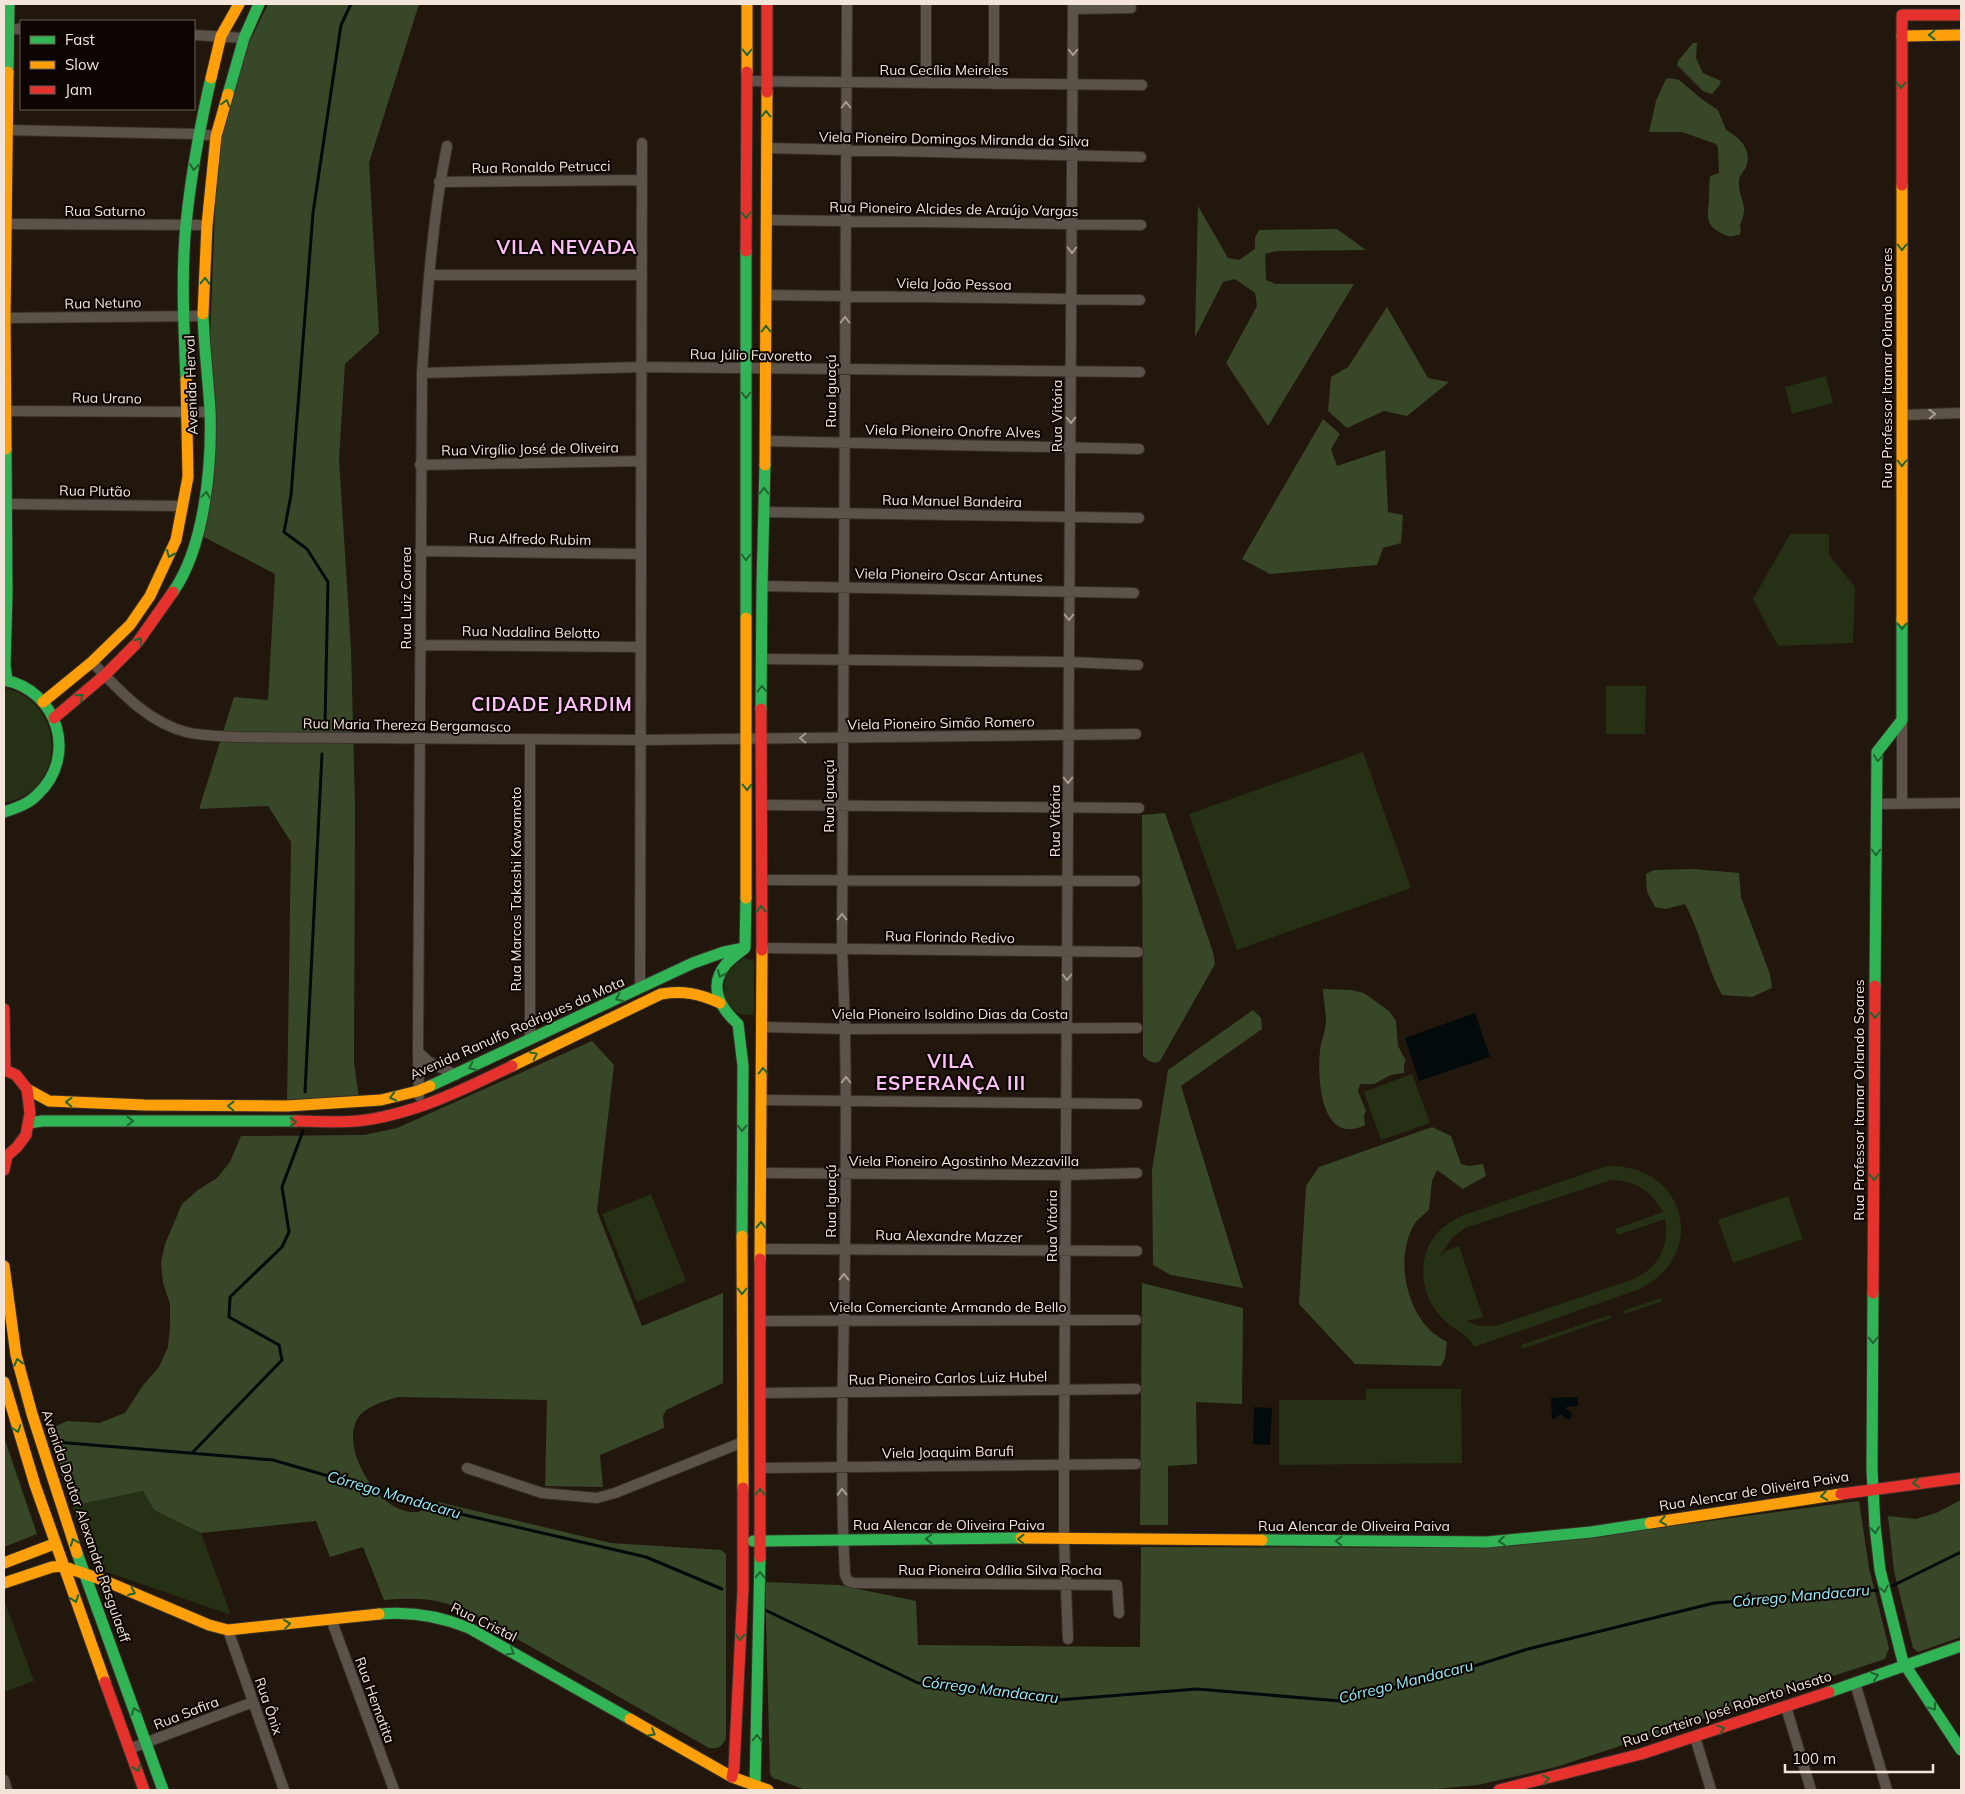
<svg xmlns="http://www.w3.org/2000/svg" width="1965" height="1794" font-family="Mulish,sans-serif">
  <rect width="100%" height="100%" fill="#22170c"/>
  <path fill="#253015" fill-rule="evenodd" d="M1826,376L1833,403L1792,414L1785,387Z
    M1790,534H1829V555L1855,587L1853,643L1778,646L1753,599Z
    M1606,686H1646L1645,734H1606Z
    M4,688C67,701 68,792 4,803Z
    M1363,752L1411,888L1237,950L1189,814Z
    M744,958L754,961V1015C723,1017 722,994 726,971Z
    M1412,1074L1430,1123L1381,1140L1364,1092Z
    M1607,1166C1687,1163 1710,1257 1637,1290L1474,1347C1469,1334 1456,1331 1446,1322C1419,1298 1414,1255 1441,1229C1447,1224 1454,1220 1461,1216ZM1611,1180C1635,1181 1651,1190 1663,1212L1615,1229L1618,1235L1665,1219C1670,1246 1659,1267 1634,1279L1496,1326H1479L1467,1321L1483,1317L1459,1246L1446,1251L1439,1257L1452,1238L1465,1228Z
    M651,1194L686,1281L637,1302L602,1214Z
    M1788,1196L1803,1239L1733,1263L1718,1220Z
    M1661,1298L1663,1301L1624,1314L1623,1311Z
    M1610,1315L1611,1318L1522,1349L1521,1345Z
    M1366,1389H1461L1462,1463L1279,1465V1400H1366Z
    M143,1491L154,1510L201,1533L231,1615L95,1568L72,1506Z
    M4,1600L34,1681L4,1692Z"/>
  <path fill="#384728" d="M268,4H419L369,163L379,333L345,364L339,459L351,648L355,806L354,1062L360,1106H287L291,842L268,806L199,809L234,697L268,700L275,574L202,536L218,139L249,43Z
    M1693,43H1697L1696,58L1703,73L1721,81L1719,86L1712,94L1703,91L1677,65L1678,61Z
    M1670,78L1679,80L1703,100L1718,110L1726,130C1739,137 1753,150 1746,167C1744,171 1739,176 1739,181C1738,200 1750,203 1740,225L1741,229L1740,234C1733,237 1728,237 1721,233C1704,225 1708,214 1709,200C1709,191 1709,185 1710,176L1719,173L1718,148L1716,144L1682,132H1649L1656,101L1666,79Z
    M1198,206L1228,258L1239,260L1255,249V238L1259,230L1337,229L1366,250L1276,251L1265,254L1266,280L1276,284H1354L1268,426L1226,363L1257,306L1255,293L1235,279L1223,282L1195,337Z
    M1387,307L1428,378L1449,382L1407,416L1384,411L1347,428L1328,411L1331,377L1348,367Z
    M1323,419L1340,434L1331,449L1337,466L1385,450L1388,512L1403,515L1401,543L1383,548L1377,565L1270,574L1242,559Z
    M1165,813L1213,952L1215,964L1160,1061L1156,1063L1149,1061L1143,1056L1142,815Z
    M1693,869L1739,873L1741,897L1770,974L1772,988L1752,997L1722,995C1706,966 1701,933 1685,904L1666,909L1655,907L1647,892L1646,874L1654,870Z
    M1323,989L1351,990L1364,993L1389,1011L1396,1021L1398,1046L1406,1061L1404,1064V1073L1391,1075L1374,1084H1360L1358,1091L1366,1111L1364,1115L1365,1125C1321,1147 1317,1079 1320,1051C1321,1041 1326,1030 1326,1020C1326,1010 1323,1000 1323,989Z
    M1253,1010L1261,1018L1262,1029L1181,1086L1243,1288L1171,1275L1153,1265L1152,1170L1168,1070Z
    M592,1041L614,1065L597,1211L642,1326L723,1293V1383L666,1410L663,1416L664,1428L600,1455L603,1487L545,1486L547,1400L398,1397C385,1401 370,1405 360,1415C336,1444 379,1516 417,1512C423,1511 432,1505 438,1502L611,1543L721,1550L726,1554V1738C722,1747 718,1749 709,1748L473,1614C439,1598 421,1597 384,1600L363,1547L330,1557L316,1521L201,1533L154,1510L143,1491L72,1506L48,1430L67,1421L99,1423L125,1413L144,1384L159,1367L168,1347L170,1325V1304L163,1283L161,1262L165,1244L182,1204L198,1190L217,1178L230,1162L241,1136L364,1135L397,1128Z
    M1432,1127L1451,1136L1461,1164L1469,1166L1483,1164L1486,1176L1463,1189L1437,1170L1432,1181L1429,1210C1424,1214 1419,1218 1415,1223C1396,1255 1404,1302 1428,1328C1433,1334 1441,1338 1447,1342L1445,1358L1441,1366L1355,1364L1299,1304L1306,1186L1319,1167Z
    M1142,1283L1243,1308L1242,1404L1196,1402L1197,1464L1168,1466V1525H1140Z
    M4,1437L37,1534L4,1547Z
    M1961,1500V1637L1918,1652L1913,1648L1894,1571L1888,1516L1916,1519L1936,1513Z
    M1859,1501L1869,1568L1889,1648L1885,1659L1556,1767L1478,1785L1426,1790H806L773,1778L770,1774L765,1582L839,1585L916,1601L918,1645L1140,1647L1141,1547L1486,1548L1590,1537Z"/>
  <path fill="#030a0b" d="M1475,1013L1490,1057L1419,1081L1405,1038Z
    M1578,1397V1406L1566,1407V1410L1570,1411L1572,1414L1571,1418L1568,1420L1560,1414L1555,1419H1552L1551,1398Z
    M1254,1407L1272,1408L1270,1445L1253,1444Z"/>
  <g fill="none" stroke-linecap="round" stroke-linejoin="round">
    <path stroke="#030a0b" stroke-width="3" d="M325,724L328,582L307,549L284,532L291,495L313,213L341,25L351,4
      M305,1092L322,754
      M56,1442L273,1460L456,1513L646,1557L722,1589
      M192,1453L282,1360L279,1345L229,1317L230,1297L282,1247L289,1232L282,1187L303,1131
      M1888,1588L1961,1552
      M763,1609L918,1683L966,1685L1058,1700L1197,1689L1340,1701L1452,1673L1528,1649L1714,1603L1880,1590"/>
    <defs>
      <path id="street" d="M847,4L842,949C847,1048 846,1147 845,1247C844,1356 839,1466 845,1575L848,1581L854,1583L1117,1585L1119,1613
        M1073,9L1131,8
        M4,29H21
        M194,35L244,38
        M747,81L1142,85
        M926,83V4
        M994,84V4
        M4,130L198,134L216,136
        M766,148L1141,157
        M439,182L642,180
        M766,220L1141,225
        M4,224L207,225
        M429,275H642
        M766,295L1140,300
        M4,318L203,316
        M422,373L641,367L1140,372
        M4,411L210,412
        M1903,415L1961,413
        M766,441L1139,449
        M420,465L641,461
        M6,504L183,506
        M764,512L1139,518
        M420,551L640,554
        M762,586L1134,593
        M420,645L641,647
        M762,659L1069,662L1138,665
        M92,662C119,690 147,722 186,732C202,736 220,736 236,737L642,740L1136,734
        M1902,720V804
        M530,740V1039
        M1876,804L1961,803
        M761,805L1139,808
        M761,880L1135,881
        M762,948L1138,952
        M640,988L642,143
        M763,1027L846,1029L1137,1028
        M418,1052L422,373C427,297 432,220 447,146
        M419,1096L418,1052L429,1062L456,1075
        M763,1100L1137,1104
        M761,1173L1066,1175L1137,1173
        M760,1249L1137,1251
        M760,1321L1136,1320
        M760,1393L1136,1389
        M467,1468L542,1493L597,1498L615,1493L743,1442
        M760,1468L1136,1464
        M331,1619L394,1790
        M228,1630L284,1790
        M1068,1639L1064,1539V1464L1073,4
        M1855,1683L1887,1790
        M1786,1707L1811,1790
        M1695,1737L1711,1790
        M129,1749L253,1702
        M4,1780L7,1790"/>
      <path id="fast" d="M8,72L9,4
        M228,94L244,38L259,4
        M186,380C184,328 181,276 186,224C191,175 200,126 211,78
        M6,449L7,593L5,665L7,680
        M173,592C205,546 212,465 210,410C208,378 204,346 203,314
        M746,618V251
        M4,680C58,690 78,756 38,794C29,804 16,808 4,812
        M761,709L762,586L765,465
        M1875,986L1877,752L1902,720V620
        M430,1086L693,963L724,952L744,948
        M29,1123L42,1121H296
        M742,1236L743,1066L738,1024C720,1008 707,985 727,963C732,958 739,953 745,948L746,898
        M1873,1293L1872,1469L1875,1526L1880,1570L1903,1662L1961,1750
        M1262,1540L1487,1542L1591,1532L1650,1523
        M753,1541L1021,1538
        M77,1553L163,1790
        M379,1614C410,1611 440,1616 469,1628L630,1719
        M1829,1692L1961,1646
        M755,1786L760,1557"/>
      <path id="slow" d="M1902,36L1961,35
        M747,72V4
        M211,78L221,36L239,4
        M1902,185V620
        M203,314L207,225L216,136L228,94
        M6,449L5,318L8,72
        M765,465L767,92
        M43,702L92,662L130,625L150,596L176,540L188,477L186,380
        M746,898V618
        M512,1066L661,994C683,990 700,994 720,1003
        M27,1089L49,1101L144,1105L287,1106L381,1100L418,1091L430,1086
        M742,1236L743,1488
        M760,1259L762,950
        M4,1266L16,1355L32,1414L77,1553
        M4,1382L35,1485L105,1682
        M1650,1523L1841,1494
        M1021,1538L1262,1540
        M4,1563L54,1544
        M4,1583L52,1567L62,1566L103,1580L209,1625L228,1630L379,1614
        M630,1719L732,1777L768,1790"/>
      <path id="jam" d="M767,92V4
        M1902,185V15H1961
        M746,251L747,72
        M761,709L762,950
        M54,718L105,675L137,643L173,592
        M4,1009L5,1070L16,1075L27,1089L30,1113L26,1135L17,1147L7,1156L4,1170
        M296,1121C316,1121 337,1123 357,1121C412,1115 463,1090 512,1066
        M1873,1293L1875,986
        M1841,1494L1961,1478
        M760,1557V1259
        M105,1682L144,1790
        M732,1777L734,1768L743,1589V1488
        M1499,1790L1641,1754L1829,1692"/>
    </defs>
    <use href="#street" stroke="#39302a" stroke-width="12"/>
    <use href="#fast" stroke="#39302a" stroke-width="13"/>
    <use href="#slow" stroke="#39302a" stroke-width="13"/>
    <use href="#jam" stroke="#39302a" stroke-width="13"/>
    <use href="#street" stroke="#5b524a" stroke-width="10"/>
    <use href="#fast" stroke="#30b455" stroke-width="11"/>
    <use href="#slow" stroke="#ff9f0a" stroke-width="11"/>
    <use href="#jam" stroke="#e5322d" stroke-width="11"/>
  </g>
  <defs><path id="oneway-chevron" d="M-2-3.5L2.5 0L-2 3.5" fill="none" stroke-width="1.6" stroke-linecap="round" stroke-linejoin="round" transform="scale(1.25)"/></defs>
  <g stroke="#20652f">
    <use href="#oneway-chevron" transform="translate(1932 35) rotate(179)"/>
    <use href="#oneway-chevron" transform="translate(747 52) rotate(90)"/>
    <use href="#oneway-chevron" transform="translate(1901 85) rotate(90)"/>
    <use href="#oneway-chevron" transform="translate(226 103) rotate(-74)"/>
    <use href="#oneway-chevron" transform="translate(766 114) rotate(-90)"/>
    <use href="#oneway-chevron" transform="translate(194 167) rotate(97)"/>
    <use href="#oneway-chevron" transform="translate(746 215) rotate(90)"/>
    <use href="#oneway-chevron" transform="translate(1902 247) rotate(90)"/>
    <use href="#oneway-chevron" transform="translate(205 281) rotate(-88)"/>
    <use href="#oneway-chevron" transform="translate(766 329) rotate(-90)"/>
    <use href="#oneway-chevron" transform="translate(746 395) rotate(90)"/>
    <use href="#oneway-chevron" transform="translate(1902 463) rotate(90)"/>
    <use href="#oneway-chevron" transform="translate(764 491) rotate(-89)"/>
    <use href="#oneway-chevron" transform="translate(206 495) rotate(-82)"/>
    <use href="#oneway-chevron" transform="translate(170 554) rotate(114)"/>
    <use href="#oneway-chevron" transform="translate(746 557) rotate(90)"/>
    <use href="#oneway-chevron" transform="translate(1902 626) rotate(90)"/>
    <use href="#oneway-chevron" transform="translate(139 641) rotate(-51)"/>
    <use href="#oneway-chevron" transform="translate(762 689) rotate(-90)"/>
    <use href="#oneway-chevron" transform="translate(80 697) rotate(-40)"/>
    <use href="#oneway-chevron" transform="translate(1878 758) rotate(97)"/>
    <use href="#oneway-chevron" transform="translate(747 787) rotate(90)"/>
    <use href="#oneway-chevron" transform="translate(1876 852) rotate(90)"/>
    <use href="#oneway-chevron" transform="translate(761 909) rotate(-91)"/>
    <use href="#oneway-chevron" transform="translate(721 974) rotate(113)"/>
    <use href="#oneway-chevron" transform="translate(619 998) rotate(155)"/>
    <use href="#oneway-chevron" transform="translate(1875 1015) rotate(90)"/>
    <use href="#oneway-chevron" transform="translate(534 1055) rotate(-26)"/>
    <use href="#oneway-chevron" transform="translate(472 1067) rotate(154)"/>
    <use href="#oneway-chevron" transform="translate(763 1071) rotate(-90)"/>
    <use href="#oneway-chevron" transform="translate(393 1097) rotate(166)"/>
    <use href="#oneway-chevron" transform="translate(69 1102) rotate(-178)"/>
    <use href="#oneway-chevron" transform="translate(231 1106) rotate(-179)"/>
    <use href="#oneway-chevron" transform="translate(130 1121)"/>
    <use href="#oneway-chevron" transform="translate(293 1122)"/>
    <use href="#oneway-chevron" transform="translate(742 1128) rotate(91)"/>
    <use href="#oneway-chevron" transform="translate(1874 1177) rotate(90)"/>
    <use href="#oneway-chevron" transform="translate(761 1225) rotate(-89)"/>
    <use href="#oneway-chevron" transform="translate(742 1291) rotate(90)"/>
    <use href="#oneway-chevron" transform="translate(1873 1340) rotate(90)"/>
    <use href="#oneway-chevron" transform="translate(18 1362) rotate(-104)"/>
    <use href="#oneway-chevron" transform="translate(17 1429) rotate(72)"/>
    <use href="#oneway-chevron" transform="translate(1916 1483) rotate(173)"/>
    <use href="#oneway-chevron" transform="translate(760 1492) rotate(-90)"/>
    <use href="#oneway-chevron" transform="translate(1824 1496) rotate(171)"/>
    <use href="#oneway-chevron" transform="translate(1663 1521) rotate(171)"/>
    <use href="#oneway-chevron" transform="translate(1875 1530) rotate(84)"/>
    <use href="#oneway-chevron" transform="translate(929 1539) rotate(179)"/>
    <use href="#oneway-chevron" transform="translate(1021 1539) rotate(-179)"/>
    <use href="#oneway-chevron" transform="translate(1339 1541) rotate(-180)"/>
    <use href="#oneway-chevron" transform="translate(1502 1541) rotate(174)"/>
    <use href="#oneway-chevron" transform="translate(74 1542) rotate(-111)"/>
    <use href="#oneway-chevron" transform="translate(760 1575) rotate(-89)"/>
    <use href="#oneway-chevron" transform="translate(1884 1589) rotate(78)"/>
    <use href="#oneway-chevron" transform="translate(132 1592) rotate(23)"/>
    <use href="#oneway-chevron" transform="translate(75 1599) rotate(70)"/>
    <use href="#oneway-chevron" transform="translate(287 1624) rotate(-7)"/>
    <use href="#oneway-chevron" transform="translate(740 1637) rotate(93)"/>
    <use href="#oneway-chevron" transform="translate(511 1652) rotate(30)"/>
    <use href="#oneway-chevron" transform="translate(1875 1676) rotate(-18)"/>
    <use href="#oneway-chevron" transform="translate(1933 1707) rotate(56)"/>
    <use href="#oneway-chevron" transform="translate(135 1711) rotate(-110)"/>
    <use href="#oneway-chevron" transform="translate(1721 1729) rotate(-19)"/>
    <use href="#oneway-chevron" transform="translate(652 1733) rotate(30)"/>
    <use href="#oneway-chevron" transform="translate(757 1738) rotate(-89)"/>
    <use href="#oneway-chevron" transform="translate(137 1768) rotate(70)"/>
    <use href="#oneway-chevron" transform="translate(1546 1779) rotate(-13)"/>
  </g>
  <g stroke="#a79c92">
    <use href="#oneway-chevron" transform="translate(1073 52) rotate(90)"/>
    <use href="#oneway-chevron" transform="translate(846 105) rotate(-90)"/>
    <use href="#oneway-chevron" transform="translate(1072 250) rotate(90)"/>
    <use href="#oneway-chevron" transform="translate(845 320) rotate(-90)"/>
    <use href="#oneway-chevron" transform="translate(1932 414) rotate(-2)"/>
    <use href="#oneway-chevron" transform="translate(1071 420) rotate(90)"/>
    <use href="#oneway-chevron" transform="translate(1069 617) rotate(90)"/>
    <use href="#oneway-chevron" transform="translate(803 738) rotate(-179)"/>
    <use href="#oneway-chevron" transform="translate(1068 780) rotate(90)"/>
    <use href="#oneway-chevron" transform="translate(842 917) rotate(-90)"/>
    <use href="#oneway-chevron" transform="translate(1067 977) rotate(90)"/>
    <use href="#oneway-chevron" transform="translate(846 1080) rotate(-90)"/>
    <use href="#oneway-chevron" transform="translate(844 1277) rotate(-89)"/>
    <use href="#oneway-chevron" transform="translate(842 1492) rotate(-91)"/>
  </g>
  <g text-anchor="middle" stroke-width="4" stroke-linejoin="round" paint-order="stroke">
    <g font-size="14" fill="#f3e5d9" stroke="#0c0501">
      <text x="944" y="75">Rua Cecília Meireles</text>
      <text transform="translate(954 139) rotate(1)" y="5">Viela Pioneiro Domingos Miranda da Silva</text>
      <text transform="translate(541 167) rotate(-1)" y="5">Rua Ronaldo Petrucci</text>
      <text transform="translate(954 209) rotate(1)" y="5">Rua Pioneiro Alcides de Araújo Vargas</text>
      <text x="105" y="216">Rua Saturno</text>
      <text transform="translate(954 284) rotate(1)" y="5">Viela João Pessoa</text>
      <text transform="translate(103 303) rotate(-1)" y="5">Rua Netuno</text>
      <text transform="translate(751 355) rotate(1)" y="5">Rua Júlio Favoretto</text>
      <text transform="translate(1887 368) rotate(-90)" y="5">Rua Professor Itamar Orlando Soares</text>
      <text transform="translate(191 385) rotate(-92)" y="5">Avenida Herval</text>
      <text transform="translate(831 391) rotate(-90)" y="5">Rua Iguaçú</text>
      <text transform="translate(107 398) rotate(1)" y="5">Rua Urano</text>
      <text transform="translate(1057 416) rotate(-90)" y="5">Rua Vitória</text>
      <text transform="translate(953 431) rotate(1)" y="5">Viela Pioneiro Onofre Alves</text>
      <text transform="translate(530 449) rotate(-1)" y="5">Rua Virgílio José de Oliveira</text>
      <text transform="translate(95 491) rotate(1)" y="5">Rua Plutão</text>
      <text transform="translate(952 501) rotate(1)" y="5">Rua Manuel Bandeira</text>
      <text transform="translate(530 539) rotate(1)" y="5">Rua Alfredo Rubim</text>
      <text transform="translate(949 575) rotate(1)" y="5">Viela Pioneiro Oscar Antunes</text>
      <text transform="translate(406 598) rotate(-90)" y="5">Rua Luiz Correa</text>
      <text transform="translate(531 632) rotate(1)" y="5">Rua Nadalina Belotto</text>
      <text transform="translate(941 723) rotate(-1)" y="5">Viela Pioneiro Simão Romero</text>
      <text transform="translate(407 725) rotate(1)" y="5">Rua Maria Thereza Bergamasco</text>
      <text transform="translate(829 796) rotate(-90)" y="5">Rua Iguaçú</text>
      <text transform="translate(1055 821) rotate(-90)" y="5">Rua Vitória</text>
      <text transform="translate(516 889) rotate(-90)" y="5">Rua Marcos Takashi Kawamoto</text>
      <text transform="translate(950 937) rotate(1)" y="5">Rua Florindo Redivo</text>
      <text x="950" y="1019">Viela Pioneiro Isoldino Dias da Costa</text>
      <text transform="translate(517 1028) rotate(-24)" y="5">Avenida Ranulfo Rodrigues da Mota</text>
      <text transform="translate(1859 1100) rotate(-90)" y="5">Rua Professor Itamar Orlando Soares</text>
      <text x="964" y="1166">Viela Pioneiro Agostinho Mezzavilla</text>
      <text transform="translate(831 1201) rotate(-90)" y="5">Rua Iguaçú</text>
      <text transform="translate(1052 1226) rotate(-90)" y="5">Rua Vitória</text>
      <text transform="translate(949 1236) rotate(1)" y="5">Rua Alexandre Mazzer</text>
      <text x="948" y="1312">Viela Comerciante Armando de Bello</text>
      <text transform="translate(948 1378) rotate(-1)" y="5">Rua Pioneiro Carlos Luiz Hubel</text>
      <text transform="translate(948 1452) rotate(-1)" y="5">Viela Joaquim Barufi</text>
      <text transform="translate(1754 1491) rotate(-9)" y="5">Rua Alencar de Oliveira Paiva</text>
      <text x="949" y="1530">Rua Alencar de Oliveira Paiva</text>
      <text transform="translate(86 1526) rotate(71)" y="5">Avenida Doutor Alexandre Rasgulaeff</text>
      <text x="1354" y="1531">Rua Alencar de Oliveira Paiva</text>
      <text x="1000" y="1575">Rua Pioneira Odília Silva Rocha</text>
      <text transform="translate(484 1622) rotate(26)" y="5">Rua Cristal</text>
      <text transform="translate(375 1700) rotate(70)" y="5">Rua Hematita</text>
      <text transform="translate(269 1706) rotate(71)" y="5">Rua Ônix</text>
      <text transform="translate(1727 1709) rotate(-18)" y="5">Rua Carteiro José Roberto Nasato</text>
      <text transform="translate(186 1713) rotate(-21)" y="5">Rua Safira</text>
    </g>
    <g font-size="15" font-style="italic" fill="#94edfc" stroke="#0c0501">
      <text transform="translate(394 1495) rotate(16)" y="5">Córrego Mandacaru</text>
      <text transform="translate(1801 1596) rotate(-5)" y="5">Córrego Mandacaru</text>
      <text transform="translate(1406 1682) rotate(-14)" y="5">Córrego Mandacaru</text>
      <text transform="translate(990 1690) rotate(7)" y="5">Córrego Mandacaru</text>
    </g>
    <g font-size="19" font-weight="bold" letter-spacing="1" fill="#fcbef6" stroke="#0c0501">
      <text x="567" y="254">VILA NEVADA</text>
      <text x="552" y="711">CIDADE JARDIM</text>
      <text x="951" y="1068">VILA<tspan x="951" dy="22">ESPERANÇA III</tspan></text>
    </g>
  </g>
  <rect width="1965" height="1794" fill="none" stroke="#f3e5d9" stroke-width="10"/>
  <rect x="20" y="20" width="175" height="90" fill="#0c0501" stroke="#685f57"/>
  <rect x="30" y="36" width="25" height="8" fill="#30b455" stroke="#685f57"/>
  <text x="65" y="45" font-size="15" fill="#f3e5d9">Fast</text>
  <rect x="30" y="61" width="25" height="8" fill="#ff9f0a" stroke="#685f57"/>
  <text x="65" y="70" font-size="15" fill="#f3e5d9">Slow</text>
  <rect x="30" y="86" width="25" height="8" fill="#e5322d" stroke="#685f57"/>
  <text x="65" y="95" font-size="15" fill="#f3e5d9">Jam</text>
  <path d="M1785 1764v8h148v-8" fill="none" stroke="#f3e5d9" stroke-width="2.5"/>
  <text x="1792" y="1764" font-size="15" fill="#f3e5d9" stroke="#0c0501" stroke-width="4" paint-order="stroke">100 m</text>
</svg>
